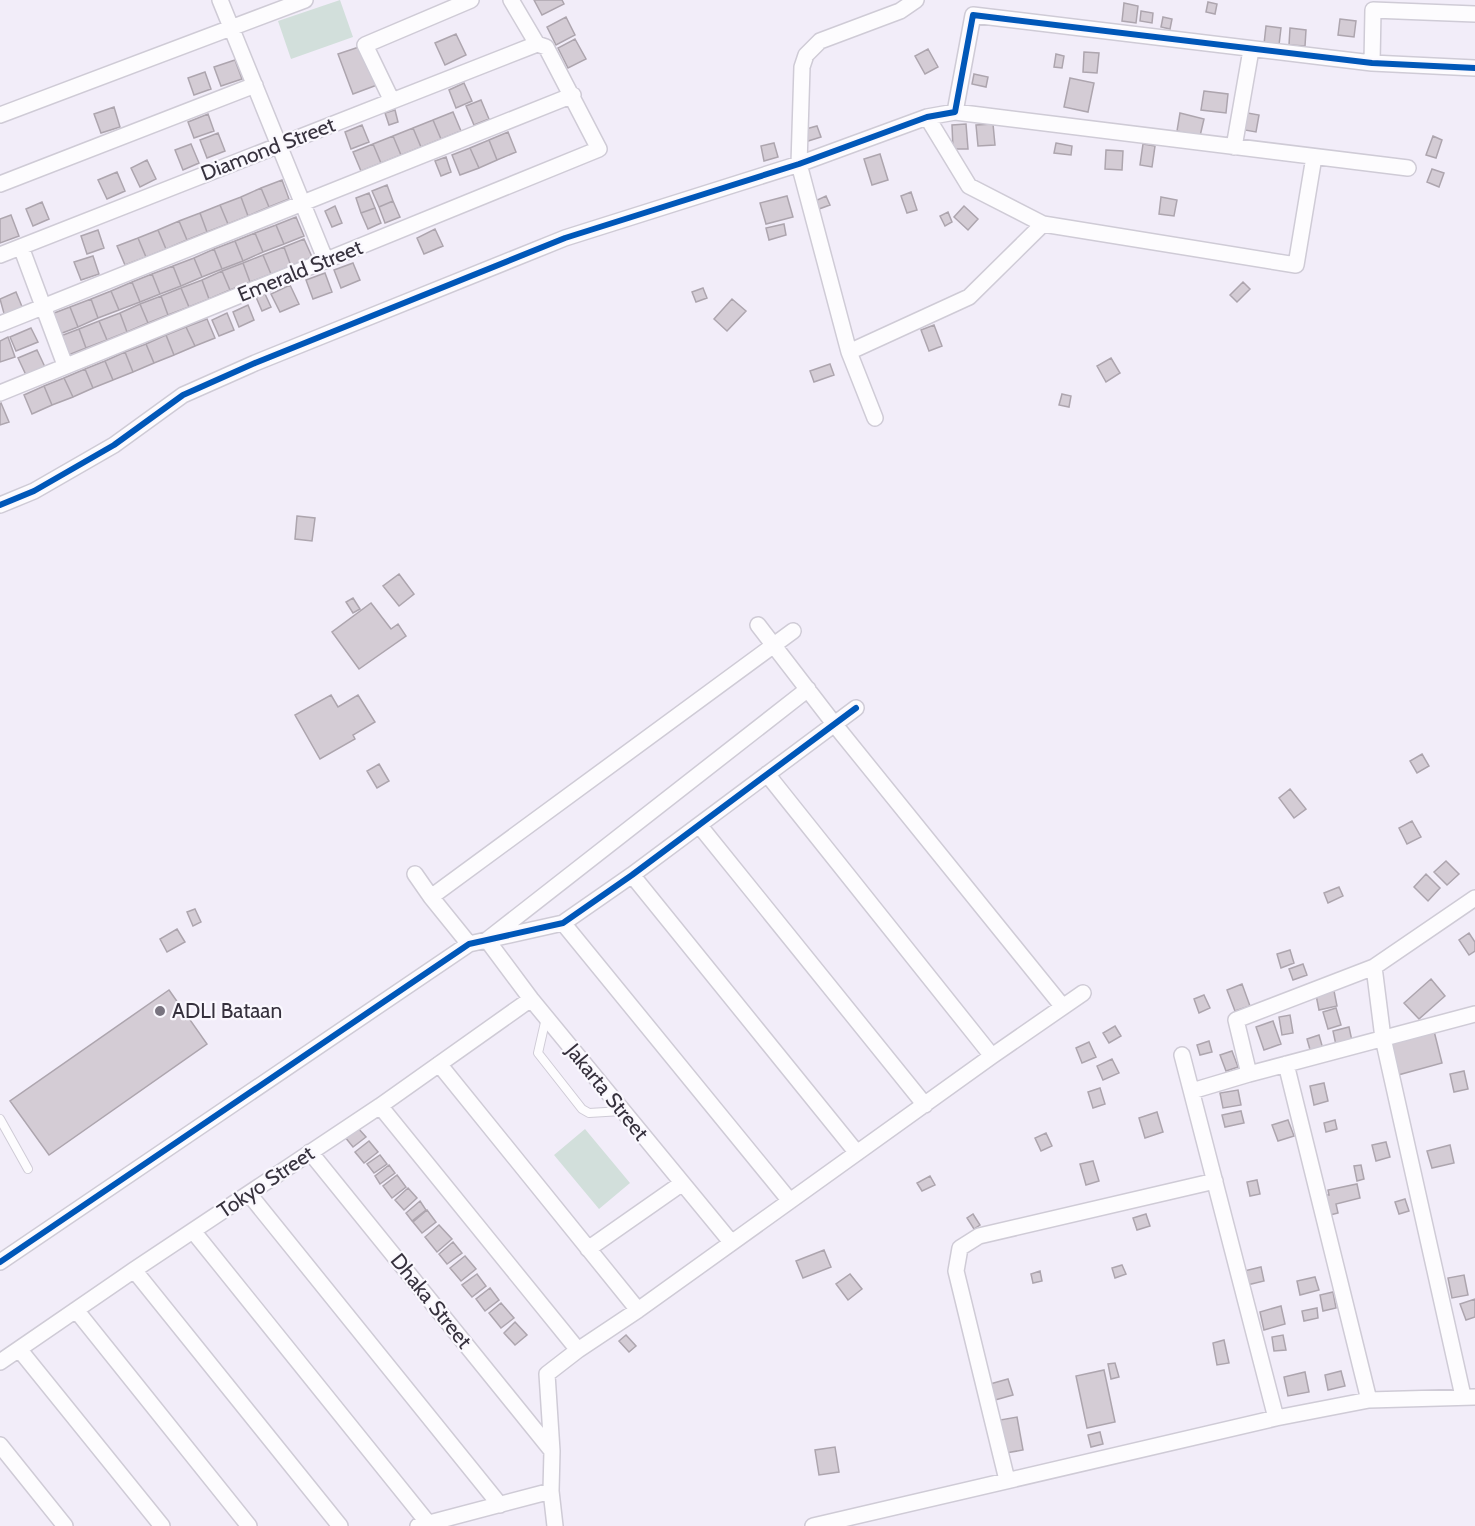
<svg xmlns="http://www.w3.org/2000/svg" width="1475" height="1526" font-family="Cabin,sans-serif">
  <rect width="100%" height="100%" fill="#f2edf9"/>
  <path fill="#d2dfdb" d="M340,0L353,37L291,59L278,21Z
    M585,1129L630,1183L599,1209L554,1155Z"/>
  <path fill="#d4ccd5" stroke="#ada5ae" stroke-width="1.5" d="M534,0H562L564,4L542,15Z
    M1208,2L1217,4L1215,14L1206,12Z
    M1124,3L1138,6L1136,23L1122,21Z
    M1141,11L1153,13L1152,23L1140,21Z
    M566,17L575,35L556,45L547,27Z
    M1163,17L1172,19L1170,29L1161,27Z
    M1340,19L1356,21L1354,37L1338,35Z
    M1266,26L1281,28L1279,45L1264,44Z
    M1290,28L1306,30L1305,46L1289,45Z
    M456,34L466,55L445,65L435,43Z
    M575,39L586,59L568,68L558,48Z
    M362,46L377,85L353,94L338,54Z
    M928,49L938,67L925,74L915,56Z
    M1084,52L1099,53L1097,73L1083,72Z
    M1056,54L1064,56L1062,68L1054,67Z
    M235,60L242,79L221,86L214,67Z
    M205,72L211,89L194,95L188,78Z
    M974,74L988,77L986,87L972,84Z
    M1070,78L1094,83L1088,112L1064,107Z
    M464,83L472,101L456,108L449,90Z
    M1204,91L1228,94L1226,113L1201,110Z
    M481,100L489,119L474,125L466,106Z
    M114,107L120,127L101,133L94,114Z
    M395,110L398,122L389,125L385,113Z
    M453,112L461,131L441,139L433,120Z
    M1242,112L1259,115L1256,132L1239,129Z
    M1180,113L1204,119L1200,136L1177,131Z
    M208,114L214,131L194,138L188,122Z
    M433,120L441,139L421,147L413,128Z
    M966,124L968,149H953L952,125Z
    M993,124L995,145L978,146L976,125Z
    M362,125L369,142L351,149L345,132Z
    M817,126L821,137L805,142L802,130Z
    M413,128L421,147L401,155L393,136Z
    M508,132L516,152L497,160L489,140Z
    M218,133L225,151L207,158L200,140Z
    M393,136L401,155L381,163L373,144Z
    M1433,136L1442,140L1436,158L1426,155Z
    M489,140L497,160L479,168L470,148Z
    M774,143L778,157L764,161L761,146Z
    M1056,143L1072,146L1071,155L1054,153Z
    M191,144L199,163L183,170L175,150Z
    M373,144L381,163L361,171L353,152Z
    M1143,144L1155,146L1152,167L1140,165Z
    M470,148L479,168L460,175L452,155Z
    M1106,150L1123,151L1122,170L1105,169Z
    M880,154L888,180L872,185L864,159Z
    M446,157L451,172L441,176L435,161Z
    M147,160L156,179L140,187L131,168Z
    M1432,169L1444,173L1439,187L1427,182Z
    M117,172L125,191L107,199L98,180Z
    M282,180L289,199L269,207L261,188Z
    M387,185L393,201L379,207L372,191Z
    M261,188L269,207L248,216L241,197Z
    M911,192L917,210L907,213L901,196Z
    M369,193L375,208L361,213L356,198Z
    M787,196L793,217L766,224L760,203Z
    M826,196L830,205L819,209L815,201Z
    M241,197L248,216L228,224L220,205Z
    M1161,197L1177,200L1174,216L1159,214Z
    M393,201L400,217L385,223L379,207Z
    M42,202L49,219L33,226L26,209Z
    M220,205L228,224L207,232L200,213Z
    M335,206L342,223L332,227L325,211Z
    M964,206L978,219L968,230L954,217Z
    M375,208L381,223L368,229L361,213Z
    M948,212L952,222L945,226L940,216Z
    M200,213L207,232L187,240L179,221Z
    M11,215L19,236L0,243V219Z
    M296,217L304,236L284,244L276,225Z
    M179,221L187,240L166,249L158,230Z
    M784,224L786,235L769,240L766,228Z
    M276,225L284,244L263,252L255,233Z
    M435,229L443,246L424,254L417,238Z
    M98,230L104,248L87,254L81,236Z
    M158,230L166,249L146,257L138,238Z
    M255,233L263,252L243,261L235,241Z
    M138,238L146,257L125,265L117,246Z
    M304,239L312,257L291,266L284,247Z
    M235,241L243,261L222,269L214,249Z
    M284,247L291,266L271,274L263,255Z
    M214,249L222,269L202,277L194,258Z
    M263,255L271,274L250,282L243,263Z
    M93,256L99,274L81,280L74,262Z
    M194,258L202,277L181,286L173,266Z
    M243,263L250,282L230,290L222,271Z
    M353,263L360,280L341,288L334,270Z
    M173,266L181,286L160,294L152,274Z
    M222,271L230,290L209,299L202,280Z
    M325,273L332,292L313,299L306,280Z
    M152,274L160,294L140,302L132,282Z
    M202,280L209,299L189,307L181,288Z
    M132,282L140,302L119,310L111,291Z
    M1243,282L1250,289L1237,302L1230,295Z
    M290,285L299,304L280,312L271,294Z
    M181,288L189,307L168,315L161,296Z
    M703,288L707,298L696,302L692,292Z
    M111,291L119,310L98,318L91,299Z
    M16,292L23,309L5,317L0,299Z
    M265,294L271,307L262,311L256,297Z
    M161,296L168,315L148,323L140,304Z
    M91,299L98,318L78,327L70,307Z
    M732,299L746,311L727,331L714,319Z
    M140,304L148,323L127,332L120,313Z
    M248,305L254,320L239,327L233,312Z
    M70,307L78,327L57,335L49,315Z
    M120,313L127,332L107,340L99,321Z
    M227,313L234,330L219,336L212,320Z
    M207,319L215,338L195,346L186,327Z
    M99,321L107,340L86,348L79,329Z
    M934,325L942,346L929,351L921,330Z
    M186,327L195,346L174,355L166,335Z
    M31,328L38,342L16,351L10,337Z
    M79,329L86,348L66,356L58,337Z
    M166,335L174,355L154,363L146,344Z
    M8,337L15,357L0,362V341Z
    M146,344L154,363L133,372L125,352Z
    M37,350L45,367L26,375L18,358Z
    M125,352L133,372L113,380L105,361Z
    M1111,358L1120,373L1106,382L1097,366Z
    M105,361L113,380L93,388L85,369Z
    M830,364L834,375L814,382L810,371Z
    M85,369L93,388L73,397L64,378Z
    M64,378L73,397L52,405L44,386Z
    M44,386L52,405L32,414L24,395Z
    M1062,394L1071,396L1069,407L1059,405Z
    M1,403L9,422L0,425V404Z
    M297,516L315,518L312,541L295,539Z
    M399,574L414,594L399,606L383,586Z
    M353,598L360,609L353,613L346,602Z
    M371,603L391,629L398,624L406,636L359,669L332,632Z
    M331,695L338,707L358,695L375,722L353,735L355,739L320,759L295,715Z
    M1422,754L1429,766L1417,773L1410,761Z
    M379,764L389,781L377,788L367,771Z
    M1290,789L1306,809L1294,818L1279,798Z
    M1412,821L1421,837L1407,844L1399,828Z
    M1446,861L1459,874L1447,885L1434,872Z
    M1426,874L1440,888L1428,901L1414,887Z
    M1339,887L1343,896L1328,903L1324,893Z
    M195,909L201,922L193,926L187,912Z
    M177,929L185,942L167,952L160,939Z
    M1469,933L1475,942V951L1469,955L1459,940Z
    M1290,950L1294,963L1281,968L1277,954Z
    M1303,964L1307,975L1293,980L1289,969Z
    M1431,979L1445,996L1419,1019L1404,1003Z
    M1242,984L1250,1006L1235,1011L1227,990Z
    M169,990L207,1044L49,1155L10,1101Z
    M1334,991L1337,1006L1319,1010L1316,995Z
    M1204,995L1210,1008L1199,1013L1194,999Z
    M1336,1008L1341,1025L1328,1029L1323,1012Z
    M1290,1015L1293,1033L1282,1035L1279,1017Z
    M1273,1021L1281,1044L1264,1050L1256,1027Z
    M1115,1026L1121,1036L1109,1043L1103,1033Z
    M1349,1027L1352,1041L1336,1045L1333,1031Z
    M1434,1031L1442,1063L1398,1075L1389,1042Z
    M1319,1035L1323,1049L1311,1053L1307,1039Z
    M1209,1041L1212,1052L1200,1055L1197,1045Z
    M1089,1042L1096,1057L1082,1063L1076,1048Z
    M1232,1051L1238,1067L1226,1071L1220,1055Z
    M1112,1059L1119,1073L1103,1080L1097,1066Z
    M1464,1071L1468,1089L1454,1092L1450,1074Z
    M1324,1083L1328,1101L1314,1105L1310,1086Z
    M1100,1088L1105,1104L1093,1108L1088,1092Z
    M1238,1090L1241,1105L1223,1108L1220,1093Z
    M1241,1111L1244,1123L1225,1127L1222,1115Z
    M1157,1112L1163,1132L1145,1138L1139,1118Z
    M1288,1120L1294,1136L1278,1141L1272,1125Z
    M1335,1120L1337,1129L1326,1132L1324,1123Z
    M357,1127L366,1137L353,1147L345,1137Z
    M1046,1133L1052,1146L1041,1151L1035,1138Z
    M369,1141L378,1152L364,1163L355,1152Z
    M1386,1142L1390,1157L1376,1161L1372,1145Z
    M1450,1145L1454,1163L1432,1168L1427,1151Z
    M380,1155L387,1164L374,1173L367,1164Z
    M1093,1161L1099,1181L1086,1185L1080,1164Z
    M389,1165L395,1173L380,1184L375,1176Z
    M1361,1165L1364,1179L1357,1181L1354,1166Z
    M397,1175L406,1187L392,1198L383,1186Z
    M930,1176L935,1185L922,1191L917,1183Z
    M1257,1180L1260,1194L1250,1196L1247,1182Z
    M1357,1184L1360,1198L1336,1204L1338,1213L1330,1215L1326,1195H1329L1328,1190Z
    M408,1188L417,1198L404,1210L395,1200Z
    M1405,1199L1409,1211L1399,1214L1395,1202Z
    M420,1201L426,1210L412,1221L406,1213Z
    M427,1210L436,1222L422,1233L413,1222Z
    M973,1214L980,1225L974,1229L967,1218Z
    M1146,1214L1150,1226L1137,1230L1133,1218Z
    M439,1225L452,1239L437,1252L425,1237Z
    M453,1242L462,1253L447,1264L439,1254Z
    M824,1250L831,1267L803,1278L796,1261Z
    M465,1256L476,1269L461,1281L450,1268Z
    M1122,1265L1126,1274L1115,1278L1112,1268Z
    M1261,1267L1264,1281L1247,1285L1244,1271Z
    M1040,1271L1042,1281L1033,1283L1031,1274Z
    M477,1274L486,1286L472,1297L462,1285Z
    M850,1274L862,1289L848,1300L836,1284Z
    M1464,1275L1468,1295L1452,1298L1448,1278Z
    M1315,1277L1319,1290L1300,1295L1297,1281Z
    M490,1288L499,1300L485,1311L476,1299Z
    M1333,1292L1336,1308L1323,1311L1320,1295Z
    M1475,1299V1317L1466,1320L1460,1304Z
    M501,1303L514,1318L501,1328L489,1313Z
    M1281,1306L1285,1324L1264,1330L1260,1312Z
    M1317,1308L1318,1318L1304,1321L1302,1311Z
    M515,1322L527,1335L515,1345L504,1333Z
    M626,1335L636,1346L629,1352L619,1341Z
    M1283,1335L1286,1350L1274,1351L1272,1337Z
    M1224,1340L1229,1363L1217,1365L1213,1343Z
    M1115,1363L1119,1377L1111,1379L1108,1364Z
    M1104,1370L1115,1422L1087,1428L1076,1376Z
    M1341,1371L1345,1386L1328,1390L1325,1375Z
    M1305,1372L1309,1392L1288,1396L1284,1377Z
    M1008,1379L1013,1395L995,1400L990,1384Z
    M1017,1417L1023,1450L1006,1453L1000,1420Z
    M1100,1432L1103,1444L1091,1447L1088,1435Z
    M835,1447L839,1472L819,1475L815,1450Z"/>
  <g fill="none" stroke-linecap="round" stroke-linejoin="round">
    <defs>
      <path id="lane" d="M546,1018L538,1053L582,1109L589,1113L622,1111
        M0,1119L28,1169"/>
      <path id="street" d="M220,0L326,261
        M916,0L900,11L820,41L806,55L802,67L799,164L849,352L969,297L1043,224
        M1372,63L1373,10L1475,14
        M392,101L365,45L471,0
        M955,112L1408,168
        M0,115L305,0
        M927,117L969,186L1043,224L1296,265L1314,157
        M1234,147L1251,50
        M0,184L255,85
        M21,247L65,365
        M0,255L537,44
        M0,324L573,95
        M849,352L875,418
        M0,393L599,149L546,47L537,44L511,0
        M0,505L34,491L114,445L183,395L255,363L565,238L799,164L927,117L955,112L973,15L1372,63L1475,68
        M758,625L835,725L1063,1007
        M767,774L992,1056
        M699,825L925,1105
        M415,874L431,897L469,944
        M632,875L857,1153
        M431,897L793,631
        M1475,898L1374,967L1236,1020L1249,1074L1475,1014
        M563,923L790,1201
        M1374,967L1383,1038L1463,1396
        M1182,1055L1276,1418
        M439,1064L638,1310
        M1286,1064L1369,1400
        M1192,1091L1249,1074
        M380,1106L578,1350
        M310,1152L552,1451
        M249,1194L500,1505
        M193,1231L428,1523
        M731,1242L531,999L487,940L808,689
        M588,1249L681,1184
        M0,1262L469,944L563,923L632,875L856,708
        M134,1270L340,1526
        M76,1310L249,1526
        M19,1349L162,1526
        M0,1362L134,1270L380,1106L531,999
        M0,1445L65,1526
        M1007,1480L956,1271L960,1248L979,1236L1215,1181
        M418,1526L551,1491
        M555,1526L551,1491L552,1451L547,1374L578,1350L638,1310L992,1056L1083,993
        M813,1526L1276,1418L1369,1400L1475,1397"/>
    </defs>
    <use href="#lane" stroke="#cfcbd6" stroke-width="10"/>
    <use href="#street" stroke="#cfcbd6" stroke-width="18"/>
    <use href="#lane" stroke="#fdfcfe" stroke-width="8"/>
    <use href="#street" stroke="#fdfcfe" stroke-width="15"/>
    <defs>
      <path id="cycleway" d="M0,505L34,491L114,445L183,395L255,363L565,238L799,164L927,117L955,112L973,15L1372,63L1475,68
        M0,1262L469,944L563,923L632,875L856,708"/>
    </defs>
    <use href="#cycleway" stroke="#faf8fe" stroke-width="10"/>
    <use href="#cycleway" stroke="#0057b8" stroke-width="6"/>
  </g>
  <circle fill="#78737f" stroke="#faf8fe" stroke-width="2" cx="160" cy="1011" r="6"/>
  <g text-anchor="middle" stroke-width="4.5" stroke-linejoin="round" paint-order="stroke">
    <g font-size="21" fill="#36313d" stroke="#faf8fe">
      <text transform="translate(268 149) rotate(-21)" y="7">Diamond Street</text>
      <text transform="translate(300 271) rotate(-22)" y="7">Emerald Street</text>
      <text transform="translate(607 1092) rotate(51)" y="7">Jakarta Street</text>
      <text transform="translate(266 1182) rotate(-34)" y="7">Tokyo Street</text>
      <text transform="translate(431 1301) rotate(51)" y="7">Dhaka Street</text>
    </g>
    <g font-size="21" fill="#36313d" stroke="#faf8fe" text-anchor="start">
      <text x="172" y="1018">ADLI Bataan</text>
    </g>
  </g>
</svg>
